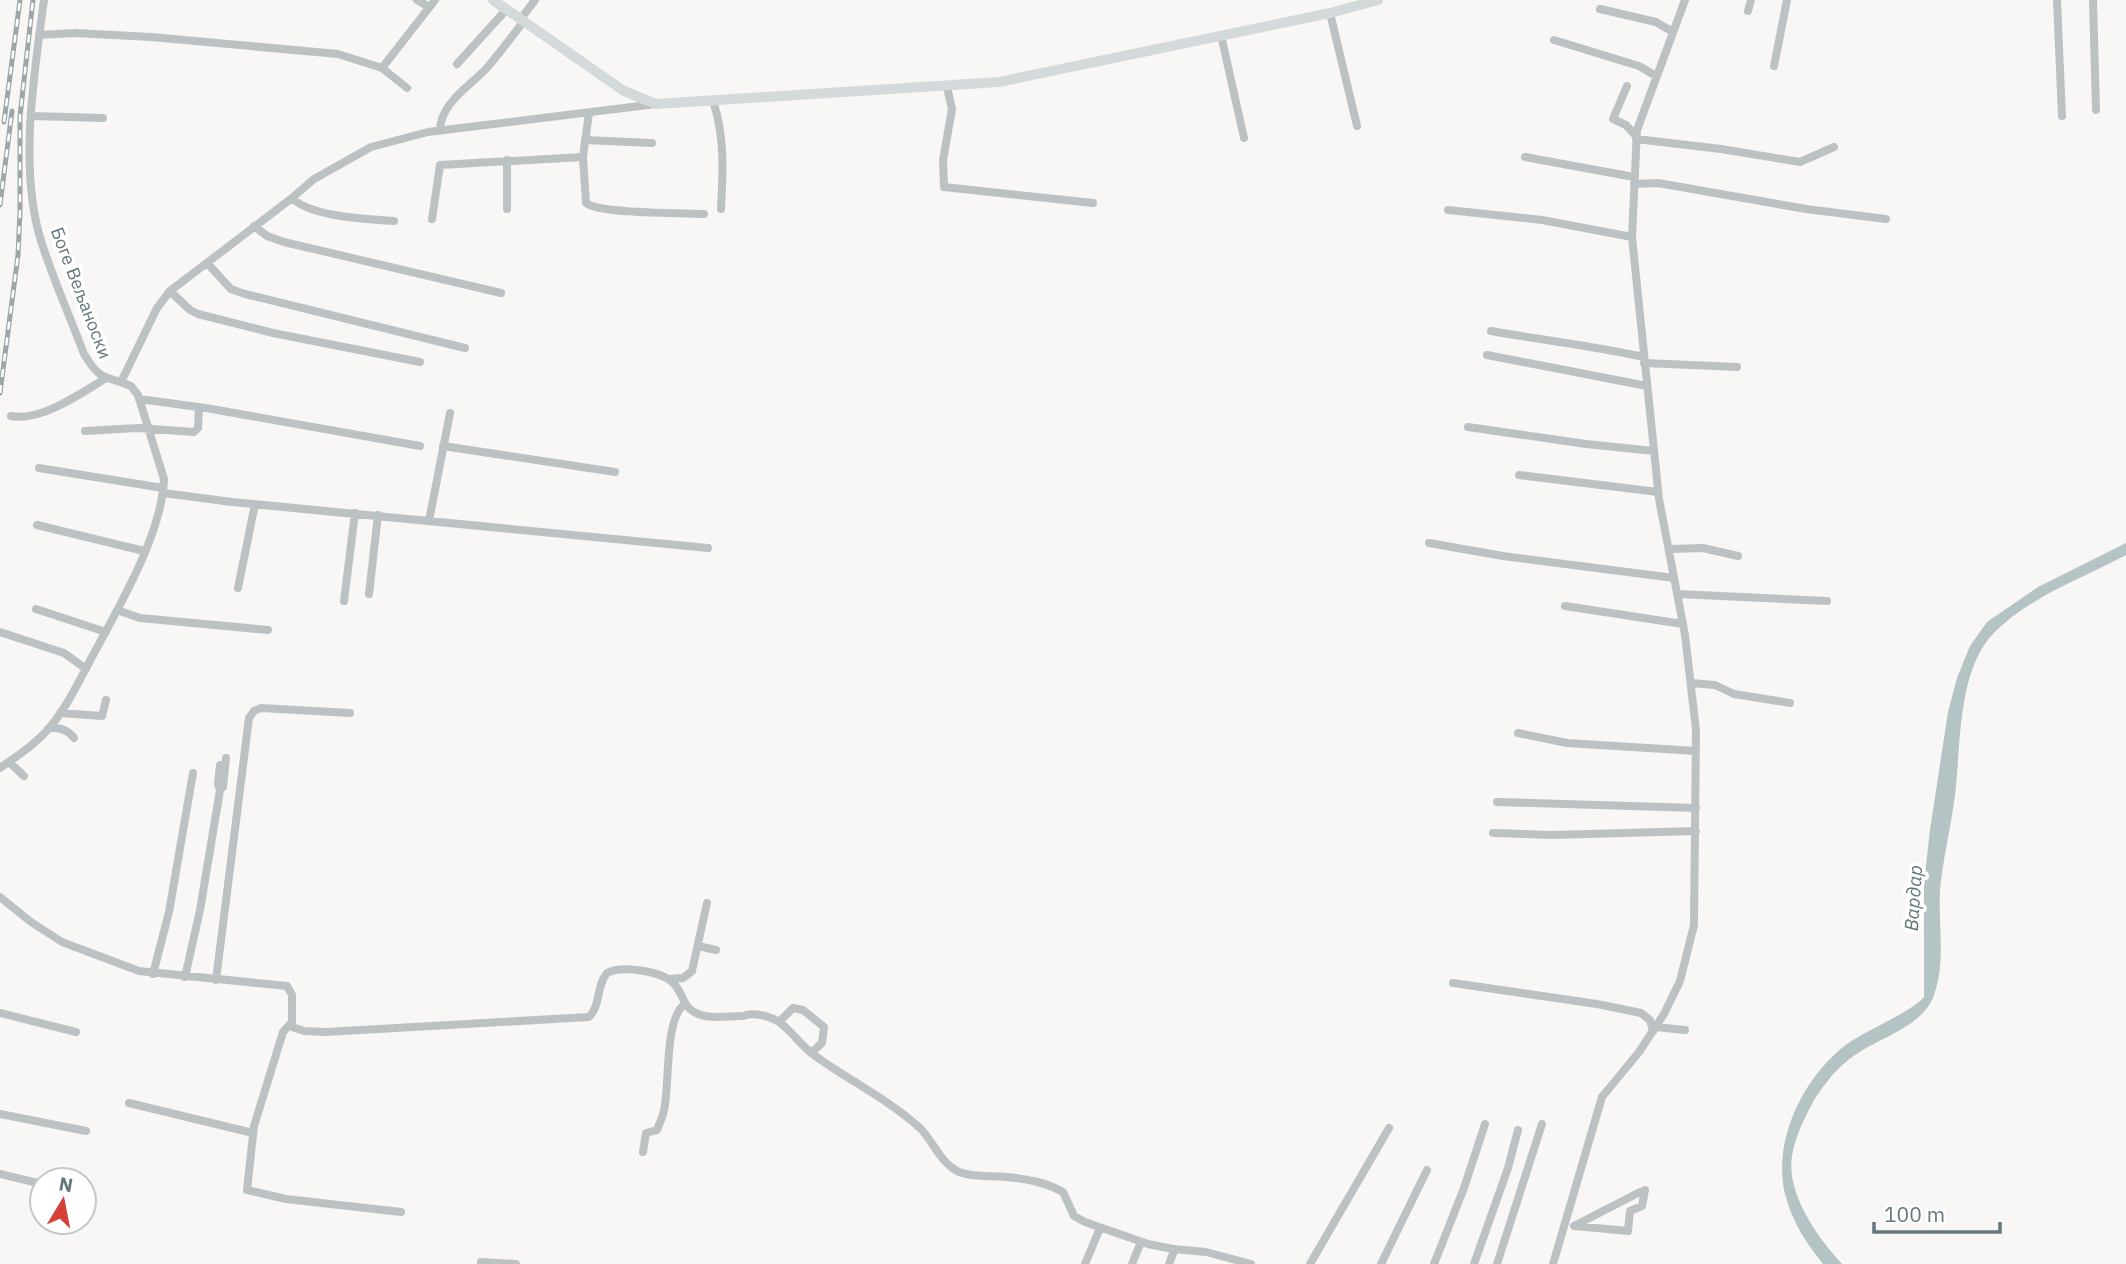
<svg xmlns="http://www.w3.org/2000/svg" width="2126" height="1264" font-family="'IBM Plex Sans',sans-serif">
  <rect width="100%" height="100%" fill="#f8f7f5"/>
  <path fill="#b4c3c4" d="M2126,543V555C2082,579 2030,596 1994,633C1957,670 1961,747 1955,795C1951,827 1943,858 1940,890C1938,925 1946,962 1934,995C1924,1026 1879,1038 1855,1055C1837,1067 1824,1084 1813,1102C1804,1119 1795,1137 1792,1156C1786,1194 1818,1238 1842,1264H1823C1806,1243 1792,1221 1785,1194C1772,1140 1804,1076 1847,1044C1865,1031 1913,1011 1924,997V883L1930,830L1948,712L1957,678L1970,646L1987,622L2038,587Z"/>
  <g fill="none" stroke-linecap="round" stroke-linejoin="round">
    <path stroke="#bcc2c4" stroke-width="8" d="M417,0L429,7
      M2057,0L2062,116
      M2093,0L2096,110
      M1600,9L1656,22L1673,32
      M1748,11L1751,0
      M1330,13L1357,126
      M520,20L535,0
      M39,35L75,33L151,37L338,54L382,68L407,88
      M1221,35L1244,138
      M1554,40L1639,66L1656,76
      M457,64L506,10
      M1774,66L1787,0
      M382,68L435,0
      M1627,86L1613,119L1626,125L1636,136
      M947,87L952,109L943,160L944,187L1093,203
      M713,101C725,136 723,172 721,209
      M589,113L583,157L586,203C598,214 683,213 704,214
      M32,116L103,118
      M440,131C440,104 468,87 485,70C498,55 511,38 523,22
      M1636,139L1721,149L1800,162L1834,147
      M585,140L652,143
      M1525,157L1634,177
      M1634,184L1658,183L1806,209L1886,219
      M292,198C311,217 367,219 394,221
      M507,209V160
      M1448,210L1542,220L1632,237
      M432,219L440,165L583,157
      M254,226L267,236L284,242L501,293
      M207,263L231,289L245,294L465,348
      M170,291L190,310L198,314L273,333L420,362
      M1491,331C1542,340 1593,346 1644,357
      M1487,355L1647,386
      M1644,363L1737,367
      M121,382L157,308L170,291L292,198L314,179L371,147L428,132L656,104
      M139,399L206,408L420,446
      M11,416C40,422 82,393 106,378
      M1468,427L1586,444L1654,451
      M85,431L138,428L194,432L198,428L199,407
      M443,446L615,472
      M39,468L163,488
      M1519,475L1658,492
      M163,493L232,502L708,548
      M429,521L450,413
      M37,525L144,551
      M1429,543L1503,556L1674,578
      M1670,549L1703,548L1738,556
      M238,588L255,504
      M369,594L378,515
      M1678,594L1827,601
      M344,601L355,513
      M1565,606L1683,624
      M36,609L106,632
      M117,610L140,618L268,630
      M0,632L64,653L86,669
      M1691,683L1715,685L1734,694L1790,703
      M60,713L102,716L106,700
      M48,729C58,726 68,730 74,738
      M1518,733L1567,743L1696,751
      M9,762L24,776
      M220,765L218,784L220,790
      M0,768C17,756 37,743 50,727C67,707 79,681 92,657C118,608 162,535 164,479L138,395L131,386C104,375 101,382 84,354C70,317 54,281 42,244C18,171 34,75 44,0
      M1497,802L1696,808
      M1493,833L1552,835L1696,831
      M0,897L31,922L62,942L139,971L287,986L292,995V1027L304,1031L326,1032L589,1017C601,1005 596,986 607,973C622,965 664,971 675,985C683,994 683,1006 694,1012C708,1020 727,1016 743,1016C754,1012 770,1016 779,1022C792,1031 801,1046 814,1055C848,1080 888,1099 920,1128C933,1141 941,1164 959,1172C974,1178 991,1175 1007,1177C1027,1179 1045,1182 1063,1192L1074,1216L1085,1222L1148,1244L1173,1249L1206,1252L1251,1264
      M698,946L716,950
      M153,974L169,912L193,773
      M185,977L200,910L220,790L223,787L226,758
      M669,979L683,978L692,971L707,903
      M216,980L249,718L254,711L261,708L350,713
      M1453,983L1597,1004L1641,1013L1650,1020L1653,1031
      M0,1013L76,1032
      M779,1022L793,1008L803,1010L824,1027L822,1043L811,1053
      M291,1023L283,1032L254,1126L247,1190L286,1199L401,1212
      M1656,1027L1685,1030
      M129,1103L253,1133
      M0,1114L86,1131
      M643,1152L646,1133L657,1130C659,1124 663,1117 664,1110C670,1085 664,1018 685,1004
      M0,1174L42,1184
      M1574,1226L1640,1192
      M1575,1226L1628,1231L1630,1211L1642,1206L1645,1190
      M481,1262L516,1264
      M1085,1264L1100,1228
      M1132,1264L1141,1242
      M1169,1264L1174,1251L1173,1249
      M1310,1264L1389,1128
      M1381,1264L1427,1170
      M1434,1264L1464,1188L1485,1124
      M1474,1264L1508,1168L1518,1130
      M1497,1264L1542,1124
      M1553,1264L1602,1097L1639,1052L1664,1014L1680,981L1694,925L1696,730L1685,635L1659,499L1632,237L1637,130L1685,0"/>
    <path stroke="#d4d9db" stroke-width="10" d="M493,0L624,91L656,104L999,82L1330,13L1378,0"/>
    <defs>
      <path id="rail" d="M4,122L20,0
        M0,205L12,111
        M0,393L18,255L20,211V116L33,0"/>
    </defs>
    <use href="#rail" stroke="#9da6a9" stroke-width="5"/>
    <use href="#rail" stroke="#fff" stroke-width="2.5" stroke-dasharray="8" stroke-linecap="butt"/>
  </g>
  <g text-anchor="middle" stroke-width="7" stroke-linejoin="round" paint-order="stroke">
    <g font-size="18" fill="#65787d" stroke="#fff">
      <text transform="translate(81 293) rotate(69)" y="6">Боге Вељаноски</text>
    </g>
    <g font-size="19" font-style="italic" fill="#607678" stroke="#fff">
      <text transform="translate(1913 898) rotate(-86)" y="7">Вардар</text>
    </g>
  </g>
  <g transform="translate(63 1201) rotate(10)"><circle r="33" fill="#ffffff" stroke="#c1c9cb" stroke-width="2"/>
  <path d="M0-5L12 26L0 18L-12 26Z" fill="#d44038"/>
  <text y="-10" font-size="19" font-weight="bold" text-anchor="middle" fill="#65787d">N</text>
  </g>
  <path d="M1874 1222v10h126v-10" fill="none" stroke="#65787d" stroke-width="3.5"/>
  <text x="1884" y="1222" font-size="21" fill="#65787d" stroke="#ffffff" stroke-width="5" paint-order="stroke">100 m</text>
</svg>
